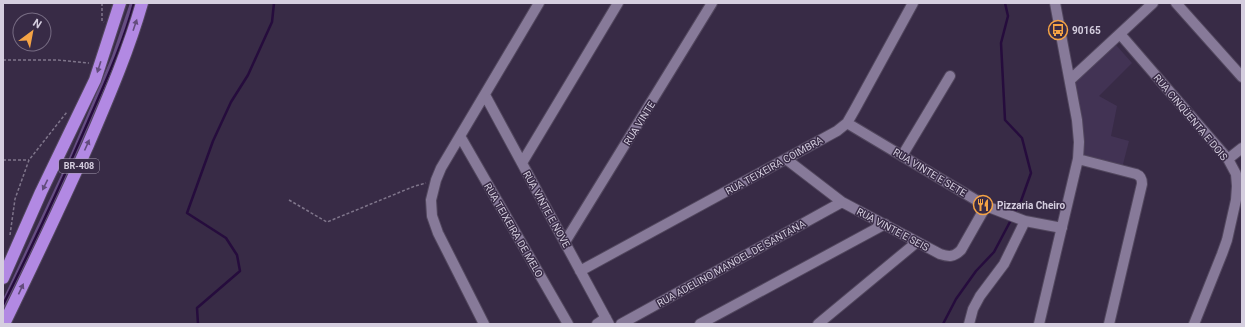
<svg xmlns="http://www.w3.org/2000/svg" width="1245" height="327" font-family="Roboto,sans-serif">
  <rect width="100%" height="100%" fill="#382b46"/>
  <path fill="#423354" d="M1116,45L1132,63L1099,96L1117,106L1111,136L1129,141L1122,168L1085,160L1074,82Z"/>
  <path fill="#664d83" d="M130,3H138L103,97L3,318V299L69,158L112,56Z"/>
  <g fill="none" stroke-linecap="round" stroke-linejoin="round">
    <path stroke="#260c3d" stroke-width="2.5" d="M1005,3L1008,16L1001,43L1005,120L1022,138L1031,173L1021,201L1014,213
      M3,305C33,245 61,184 88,122C105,83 123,44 134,3
      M198,324L197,308L240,271L237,255L226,238L187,213L213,141L231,102L248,75L272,22L274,3
      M943,324L956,299L976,271L994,252L1012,218"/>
    <defs>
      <path id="minor" d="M1176,3L1242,77
        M1120,34L1228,159L1236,174L1237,186L1236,200L1227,240L1222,254L1194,324
        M1070,80L1153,3
        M485,95L609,324
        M847,123L986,206L1025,221L1062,228
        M460,136L568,324
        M902,156L950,76
        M786,159L842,202L940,254C949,257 954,257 961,250L986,206
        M1078,159L1136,174C1141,176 1142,179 1142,184L1109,324
        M1228,159L1242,148
        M522,163L618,3
        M565,242L712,3
        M580,271L837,131L847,123L855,109L913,3
        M484,324L438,233L432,216L431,200L436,180L441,168L539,3
        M597,324L606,318
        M621,324L842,202
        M700,324L885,224
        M818,324L917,242
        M969,324L973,309L980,296L1004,264L1025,221
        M1039,324L1078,159L1079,142L1077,120L1055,3"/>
      <path id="highway" d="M3,278L41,192L95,80L120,3
        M4,324C33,264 61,205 88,145C108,98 128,52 142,3"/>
    </defs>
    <use href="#minor" stroke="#52475e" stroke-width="12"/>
    <use href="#highway" stroke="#52475e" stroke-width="14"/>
    <path stroke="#7f758b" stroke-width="1.5" stroke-dasharray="3 2" stroke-linecap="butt" d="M102,3V21L104,22
      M3,60H57L89,63
      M3,160H29
      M289,200L327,222L415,186L426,183
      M10,235L15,199L29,160L67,112"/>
    <use href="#minor" stroke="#877a99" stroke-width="10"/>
    <use href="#highway" stroke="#b289e3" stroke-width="12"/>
  </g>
  <defs><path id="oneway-solid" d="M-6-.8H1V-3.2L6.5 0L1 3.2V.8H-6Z"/></defs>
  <g fill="#634c7d">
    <use href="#oneway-solid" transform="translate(135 25) rotate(-71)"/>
    <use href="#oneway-solid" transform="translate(99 67) rotate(108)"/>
    <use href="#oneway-solid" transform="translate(87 145) rotate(-66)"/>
    <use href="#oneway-solid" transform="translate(45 185) rotate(116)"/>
    <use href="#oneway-solid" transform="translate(21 289) rotate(-65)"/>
  </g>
  <defs>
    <symbol id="bus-ring" viewBox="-11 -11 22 22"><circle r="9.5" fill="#382b46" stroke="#f5a345" stroke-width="1.5"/><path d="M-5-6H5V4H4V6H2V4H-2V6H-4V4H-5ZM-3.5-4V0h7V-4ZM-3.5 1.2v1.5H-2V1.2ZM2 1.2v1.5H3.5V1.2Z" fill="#f5a345"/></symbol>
    <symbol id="restaurant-ring" viewBox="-11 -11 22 22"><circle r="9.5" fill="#382b46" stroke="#f5a345" stroke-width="1.5"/><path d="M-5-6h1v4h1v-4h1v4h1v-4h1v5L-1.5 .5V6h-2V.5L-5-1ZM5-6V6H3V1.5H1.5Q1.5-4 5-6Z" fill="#f5a345"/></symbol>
  </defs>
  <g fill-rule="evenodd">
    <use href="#bus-ring" x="1047" y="19" width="22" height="22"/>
    <use href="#restaurant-ring" x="972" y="194" width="22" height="22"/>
  </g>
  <g text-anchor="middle" stroke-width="3" stroke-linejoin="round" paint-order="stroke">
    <rect fill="#382b46" stroke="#a69db1" stroke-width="1" x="59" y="159" width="40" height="14" rx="3"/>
    <g font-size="9" font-weight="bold" fill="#d5cedf">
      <text x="79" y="169">BR-408</text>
    </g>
    <g font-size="10" font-weight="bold" fill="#d5cedf" stroke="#382b46" text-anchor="start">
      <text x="1072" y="34">90165</text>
      <text x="997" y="209">Pizzaria Cheiro</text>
    </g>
    <g font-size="10" fill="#d5cedf" stroke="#382b46">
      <text transform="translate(1191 117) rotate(50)" y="4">RUA CINQÜENTA E DOIS</text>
      <text transform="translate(639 123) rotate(-58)" y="4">RUA VINTE</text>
      <text transform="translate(774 165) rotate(-29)" y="4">RUA TEIXEIRA COIMBRA</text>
      <text transform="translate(930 172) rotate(31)" y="4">RUA VINTE E SETE</text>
      <text transform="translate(547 209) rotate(61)" y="4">RUA VINTE E NOVE</text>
      <text transform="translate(893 229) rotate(28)" y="4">RUA VINTE E SEIS</text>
      <text transform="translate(514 230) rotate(60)" y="4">RUA TEIXEIRA DE MELO</text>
      <text transform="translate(731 263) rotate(-29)" y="4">RUA ADELINO MANOEL DE SANTANA</text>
    </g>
  </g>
  <rect width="1245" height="327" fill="none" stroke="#d5cedf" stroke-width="8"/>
  <g transform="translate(32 32) rotate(32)"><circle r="19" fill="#382b46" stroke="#776c83"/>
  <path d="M0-3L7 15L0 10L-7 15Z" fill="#f5a345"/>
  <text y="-6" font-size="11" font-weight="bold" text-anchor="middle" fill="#d5cedf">N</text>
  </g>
</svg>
